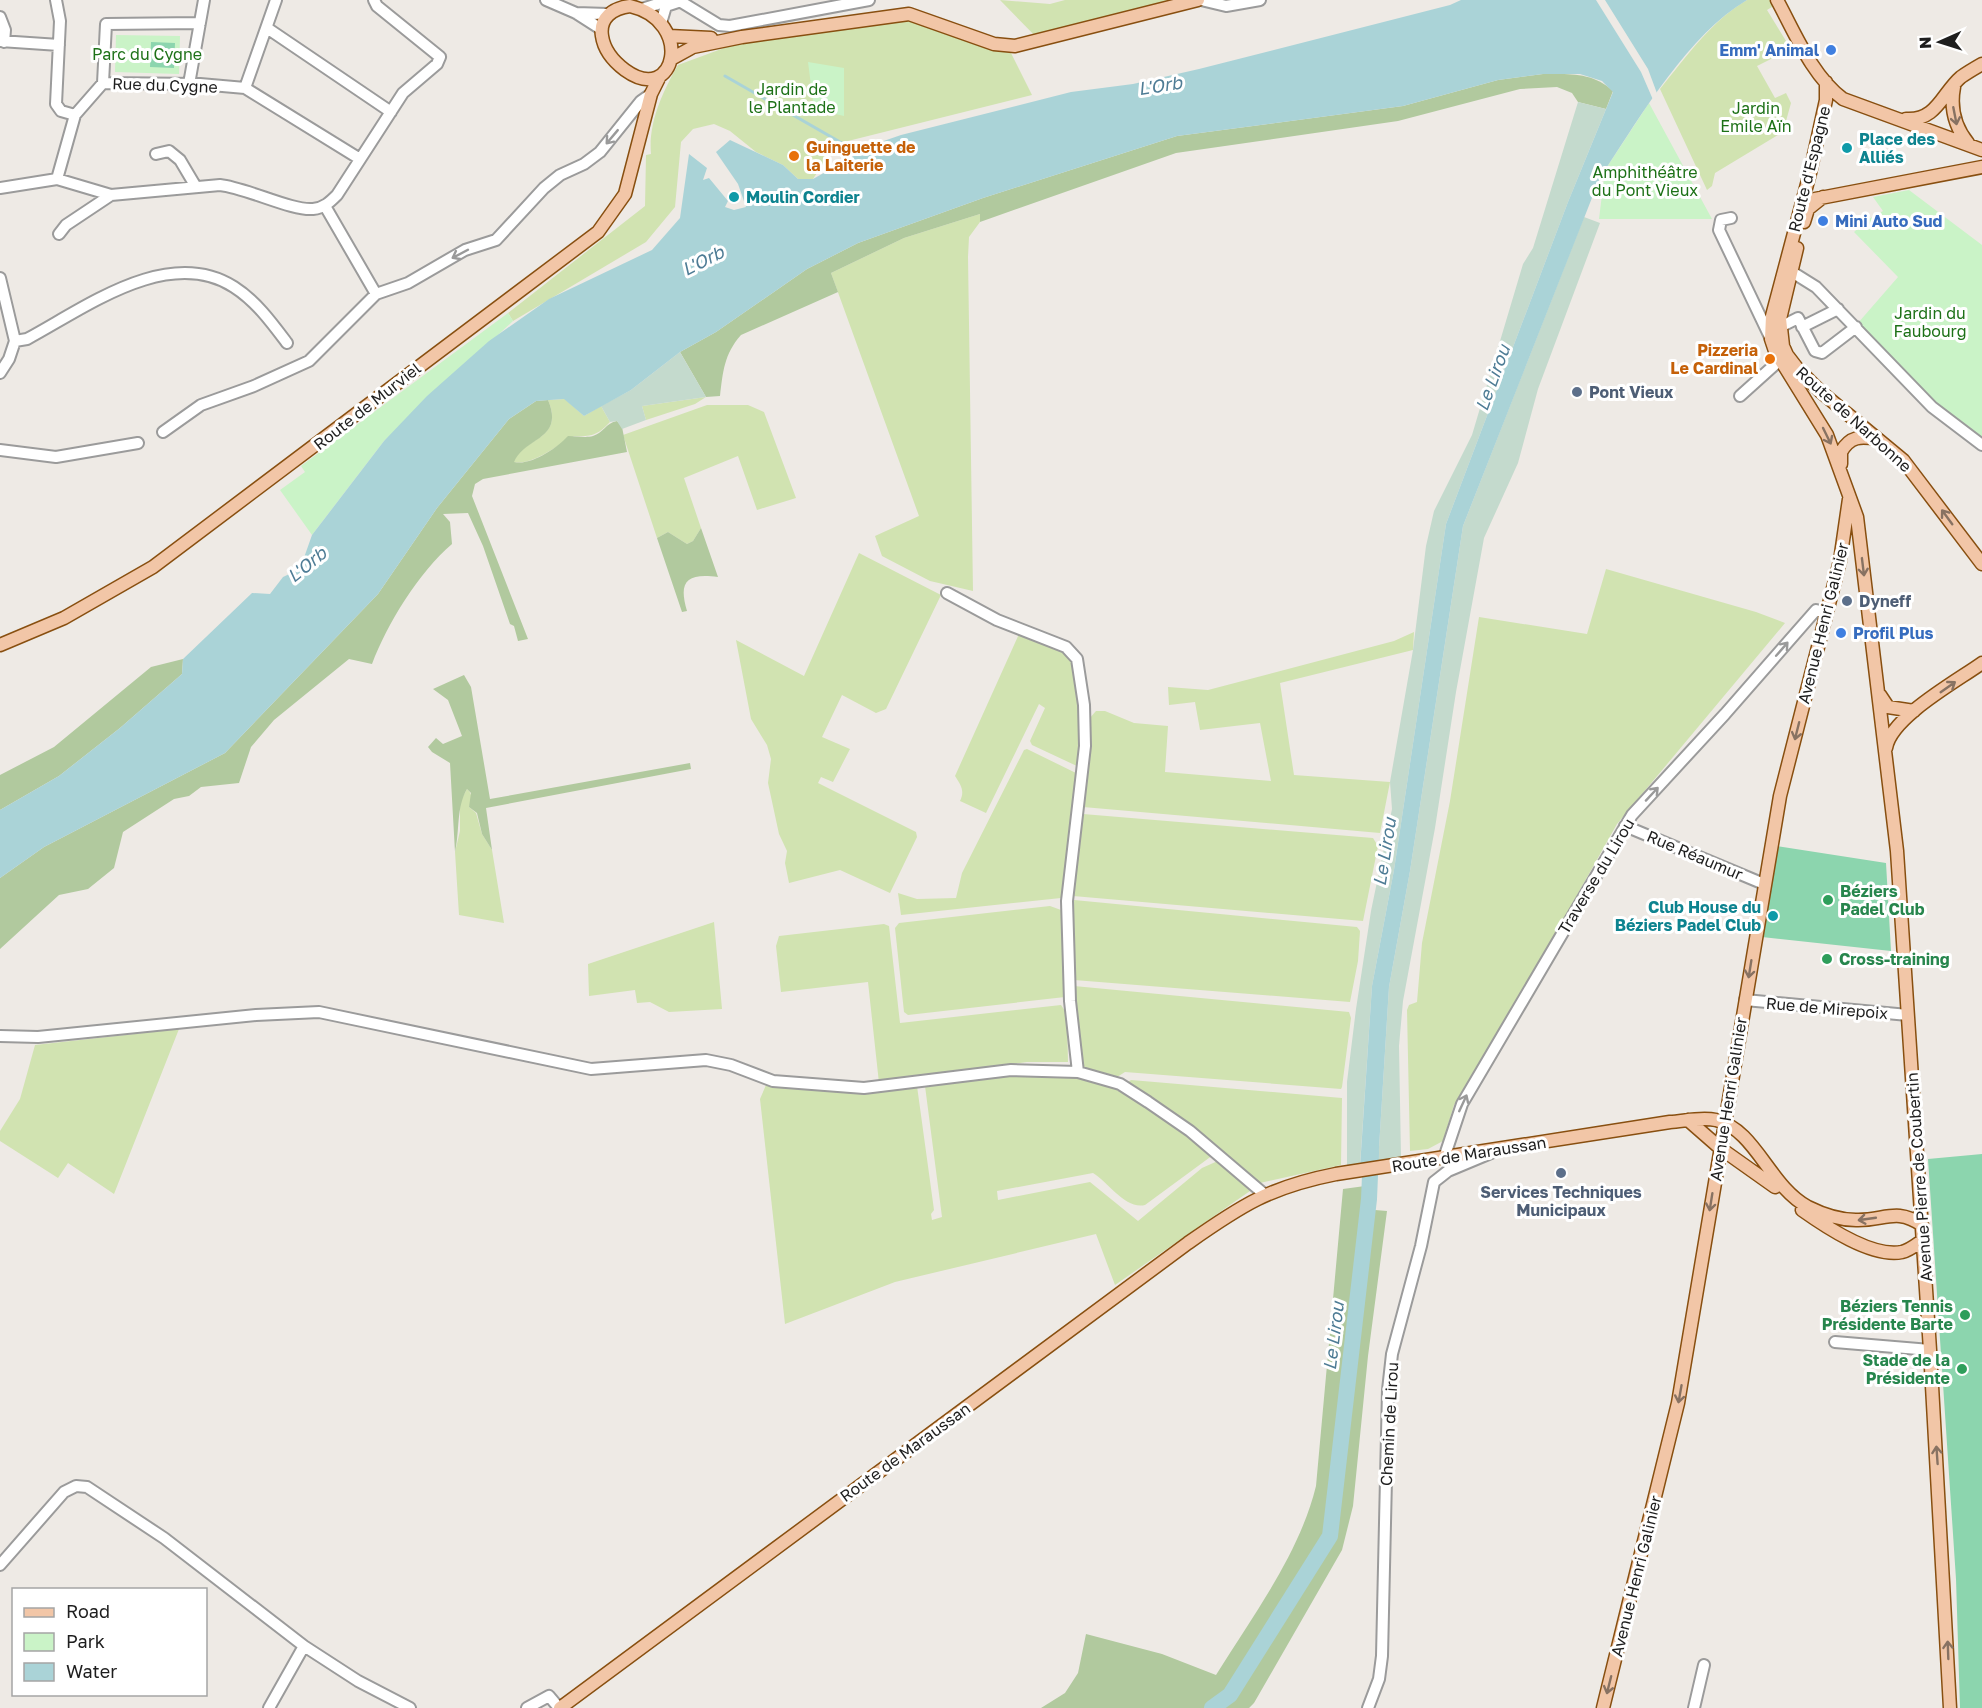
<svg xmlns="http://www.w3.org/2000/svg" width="1982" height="1708" font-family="'Golos Text',sans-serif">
  <rect width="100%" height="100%" fill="#eeeae5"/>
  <path fill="#d1e3b1" d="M1000,0L1050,4L1065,0H1198L1039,40Z
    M1747,0H1783L1767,10L1791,49L1757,66L1775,98L1786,93L1791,103L1783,132L1715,173L1712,186L1707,190L1660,89C1687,56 1710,22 1747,0Z
    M907,19L984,47L1011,53L1032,95L836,144L813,179H798L783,165L756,152L730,131L714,124L693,129L681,142L675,207L646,242L513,321L508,313L645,206L646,155L651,154C648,123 663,91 678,65L743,41Z
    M980,214V222L969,237L968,257L973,591L930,581L882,556L875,536L919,516L831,273L904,238Z
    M706,397L695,404L646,420L642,406Z
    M565,399L584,416L601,406L610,422C598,435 591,437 574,436C557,445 533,466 513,462C524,437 565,440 548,400Z
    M707,405H748L764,412L796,498L757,510L738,456L684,478L701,528L693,541L687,544L668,532L657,538L623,435Z
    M859,553L941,595L886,709L876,713L842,695L822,737L850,749L833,782L821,777L818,783L916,832L917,837L890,893L840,870L789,883L785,863L787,851L779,834L768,783L771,759L767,745L751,719L736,640L804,676Z
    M1606,569L1756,612L1785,623L1617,824L1492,1046L1454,1105L1443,1141L1428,1149L1410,1151L1407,1010L1409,1005L1417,1002L1422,943L1450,801L1479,617L1587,634Z
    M1414,632L1413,650L1280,683L1294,775L1390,782L1380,833L1083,807L1089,719L1096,711H1105L1134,723L1168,726L1165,772L1271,781L1260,723L1200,730L1195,702L1169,705L1168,687L1208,690L1394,641Z
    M1019,634L1073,654L1082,676L1079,767L1032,745L1030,741L1045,708L1039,704L986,813L960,801C965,791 961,785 955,776Z
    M1027,749L1078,774L1061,898L901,915L898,893L917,899L956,898L962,873L1024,750Z
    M467,789C473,794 472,800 469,807L476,813L482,834L492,850L504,923L459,915L455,852L460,831V802Z
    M1083,814L1373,838L1378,846L1363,921L1073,896Z
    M1074,900L1357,927L1360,931L1358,961L1350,1002L1074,980Z
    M1050,906L1061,910L1065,997L908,1015L904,1012L895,928L899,923Z
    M714,922L722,1009L669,1012L650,1002L637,1003L635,990L589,996L588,964Z
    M884,924L889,926L900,1023L1061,1005L1067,1014L1068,1062H1027L879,1083L868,982L781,992L776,946L779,936Z
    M1074,986L1349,1012L1351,1018L1342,1087L1341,1089L1125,1072L1114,1079L1085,1069L1079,1054Z
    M179,1029L114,1194L68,1163L58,1178L0,1141V1131L20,1099L35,1045Z
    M1040,1074C1116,1078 1157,1106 1213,1155L1145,1205C1126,1210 1108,1182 1093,1173L997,1191L998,1200L1090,1182L1138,1221L1202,1168L1220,1160L1250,1191L1115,1285L1096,1234L895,1282L785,1324L760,1099L766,1085C817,1093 866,1093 917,1086L934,1210L931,1214L932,1220L942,1217L925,1086L982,1075Z
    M1131,1080L1342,1098L1341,1165L1260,1183L1141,1090L1127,1083Z"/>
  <path fill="#b1c99e" d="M1543,74C1569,74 1593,72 1613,91L1606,109L1578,102L1572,93L1557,87L1520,89L1398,121L1176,153L980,222V214L904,238L831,273L838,292L741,335C724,354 723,372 720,396L706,397L680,352L716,332L807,269L858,243L983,198L1177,136L1403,106L1498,80Z
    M548,400C565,440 524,437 514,462C531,466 557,448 568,436C576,436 586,438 593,436C603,433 606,423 617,421L622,427L627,452L483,479L475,484L472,496L528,639L518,641L514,626L510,624L483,546L468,513L443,514L450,522L452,544C419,572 387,624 372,664L349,659L274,720L251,747L239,783L201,787L189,796L174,799L123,832L114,868L88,889L59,895L0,949V878L44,847L225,753L378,594L437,508L509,419L536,401Z
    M701,528L718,577C687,573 678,581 687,611L682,612L657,538L668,532L687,544L693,541Z
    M183,659L182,674L120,728L59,776L0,810V775L54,747L151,667Z
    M464,675L471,687L490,799L690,763L691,769L486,808L492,850L482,834L477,813L469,807L471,793L467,789C456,808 460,830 455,852L450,763L432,752L428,747L436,738L443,744L462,736L448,700L433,689Z
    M1365,1186L1350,1339L1359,1340L1375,1210L1387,1211L1368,1356L1353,1506L1342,1550L1254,1703L1249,1708H1041L1065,1693L1078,1673L1086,1634L1162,1654L1216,1675C1253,1615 1299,1555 1316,1486L1343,1189Z"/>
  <path fill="#c4dacd" d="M1578,102L1606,109L1568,202L1446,524L1394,870L1372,986L1360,1165L1347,1166V1082L1356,1009L1371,911L1392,809L1390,782L1413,650L1426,546L1434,511L1472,435L1523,264L1533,248Z
    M1584,217L1600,223L1538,389L1518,463L1484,538L1456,692L1435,828L1403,1001L1399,1046L1401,1157L1378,1164L1389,987L1410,871L1463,526Z
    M680,352L706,397L642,406L646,420L622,429L617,421L610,422L601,406L631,390Z"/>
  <path fill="#caf3c7" d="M116,35L180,36L179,74L115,72Z
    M808,62L844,68V116L814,109Z
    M1649,103L1712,219H1599L1605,170Z
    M1909,190L1982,245V437L1935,403L1858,323L1898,277L1854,232L1867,220L1883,211L1873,197Z
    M508,313L513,321L384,441L312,535L280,490L305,472L301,466Z"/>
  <path fill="#8cd5ae" d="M151,42L175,43L174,68L150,67Z
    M1776,846L1886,863L1891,951L1762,937Z
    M1982,1154V1708H1960L1956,1579L1928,1159Z"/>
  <path fill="#aad3d7" d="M1461,0H1747C1689,34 1642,114 1605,170L1603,179L1599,180L1463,526L1410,871L1389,987L1378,1164L1360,1167L1372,986L1394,870L1446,524L1568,202L1613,92L1602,81L1580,74H1543L1498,80L1403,106L1177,136L983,198L858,243L807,269L716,332L680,352L631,390L584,416L564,399L536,401L509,419L437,508L378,594L225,753L44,847L0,878V810L59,776L120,728L182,674L183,659L252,593L270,594L283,577L300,569L312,535L384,441L427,396L489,341L549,299L652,250L680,218L689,154L707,168L703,180L709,178L728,201L725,207L734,210L746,207L738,184L716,152L730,140L783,165L798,179H813L875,144L901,135L1071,92L1133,84L1199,69L1450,5Z"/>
  <path fill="#eeeae5" d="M1596,0H1605L1648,69L1658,96L1654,102L1641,72Z"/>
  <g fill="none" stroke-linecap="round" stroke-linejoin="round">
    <path stroke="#aad3d7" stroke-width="3" d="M725,76L861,154"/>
    <path stroke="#aad3d7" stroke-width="16" d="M1212,1708L1230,1695L1330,1536L1369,1199L1371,1152"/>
    <defs>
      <path id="minor" d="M56,0L60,21L56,104L61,111L75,115
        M546,0L576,13L601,29
        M678,0L719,25L730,26L869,0
        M1201,0L1226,6L1260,0
        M642,9L670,0
        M576,13L608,14
        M0,17L5,30L4,42
        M661,23L666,6L681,1
        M267,28L391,112
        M0,41L59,45
        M103,83L200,84L245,88L360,159
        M103,83L106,24L200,23
        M189,84L204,0
        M245,88L276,0
        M156,154L169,151L180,160L196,187
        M57,179L75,115L103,83
        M0,188L57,179L111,195L220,185C247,188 292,211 313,209C324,208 330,202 337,195L403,93L437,64L440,57L377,6L374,0
        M325,206L376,294
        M1731,218L1721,220L1719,230L1771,339
        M59,234L66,225L111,195
        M1792,272L1816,287L1932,407L1982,445
        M0,278L15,341L9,359L0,373
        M1780,327L1798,318L1815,351L1822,353L1856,327
        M1802,327L1838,309
        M15,341L27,339C85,308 168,245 234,287C256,301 272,323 287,343
        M1740,396L1780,360
        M163,432L201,405L254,386L309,361L376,294L408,283L465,250L496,240L544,188L560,175L584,164L600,152L641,101L651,94
        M0,450L56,457L138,443
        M947,593L997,620L1066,647L1077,659L1084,705L1085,746L1067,901L1070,1001L1078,1072L1120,1084L1148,1102L1190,1131L1264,1194
        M1625,826L1764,884
        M1745,1000L1908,1015
        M0,1036L38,1037L256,1015L319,1012L591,1069L706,1060L731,1065L773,1081L864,1088L1011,1070L1078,1072
        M1444,1158L1462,1104L1632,815L1725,714L1816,610L1827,613
        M1835,1342L1930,1350
        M0,1565L64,1492L76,1486L87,1487L164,1538L304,1646L358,1681L410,1708
        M269,1708L304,1646
        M527,1708L549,1696L559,1708
        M1368,1708L1379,1679L1382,1656L1388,1390L1392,1354L1421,1246L1434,1182L1448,1171L1491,1153
        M1694,1708L1704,1665"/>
      <path id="major" d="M1777,0C1795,33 1812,76 1843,99L1982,150
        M630,6C695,21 676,107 625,70C613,61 604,50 602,36C599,18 613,8 630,6Z
        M669,36L711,38
        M673,58L693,47L742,37L909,14L994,44L1015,46L1198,0
        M1826,82V100L1810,173L1772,316L1771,339L1775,351L1827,435L1857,517L1897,851L1930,1350L1950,1708
        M1954,87C1950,108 1955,127 1968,143
        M1906,119C1937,121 1942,93 1961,77C1968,72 1975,68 1982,64
        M1815,199L1982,167
        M1804,222L1808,209L1823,197
        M1797,248L1780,319L1783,346L1787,355L1797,368L1821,392L1903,460L1982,564
        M1841,464V452C1850,436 1861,436 1877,439
        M0,645L64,618L153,567L598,232L625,194L651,94L660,76
        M1880,695L1888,707L1914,711
        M1886,748C1891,717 1957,681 1982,663
        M1688,1120L1720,1148L1775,1187
        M1802,1210C1826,1227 1872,1258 1902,1252C1910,1250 1917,1244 1923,1240
        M560,1708L1188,1243C1242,1205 1270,1187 1336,1174L1670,1122C1685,1121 1701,1117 1716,1120C1756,1130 1769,1186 1808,1207C1822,1214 1840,1220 1856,1220C1884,1221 1896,1207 1922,1225
        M1603,1708L1678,1403L1780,796L1840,561L1849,499"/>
    </defs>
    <use href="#minor" stroke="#9b9b9b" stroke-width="14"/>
    <use href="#major" stroke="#884f10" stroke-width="15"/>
    <use href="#minor" stroke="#fff" stroke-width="10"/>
    <use href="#major" stroke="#f2c6a7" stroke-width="12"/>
  </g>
  <defs><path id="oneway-shaft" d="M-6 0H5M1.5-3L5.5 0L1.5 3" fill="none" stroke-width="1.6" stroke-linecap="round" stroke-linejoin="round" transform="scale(1.5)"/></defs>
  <g stroke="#887262">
    <use href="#oneway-shaft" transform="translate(1955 116) rotate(79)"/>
    <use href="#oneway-shaft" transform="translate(1827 436) rotate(64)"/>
    <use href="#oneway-shaft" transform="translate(1947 517) rotate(-126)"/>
    <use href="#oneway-shaft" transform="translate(1863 567) rotate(83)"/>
    <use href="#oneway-shaft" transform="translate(1948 687) rotate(-35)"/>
    <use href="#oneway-shaft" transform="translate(1797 731) rotate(104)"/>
    <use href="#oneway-shaft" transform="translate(1750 969) rotate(99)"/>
    <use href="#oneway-shaft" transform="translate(1711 1202) rotate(99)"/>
    <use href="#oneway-shaft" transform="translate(1867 1219) rotate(172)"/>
    <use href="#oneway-shaft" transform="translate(1680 1394) rotate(100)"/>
    <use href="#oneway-shaft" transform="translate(1937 1455) rotate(-94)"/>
    <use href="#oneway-shaft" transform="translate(1948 1650) rotate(-92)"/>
    <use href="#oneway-shaft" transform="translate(1609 1685) rotate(104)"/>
  </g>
  <g stroke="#9a9a9a">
    <use href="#oneway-shaft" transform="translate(612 137) rotate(130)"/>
    <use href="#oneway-shaft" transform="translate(460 254) rotate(152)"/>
    <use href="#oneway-shaft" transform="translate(1782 649) rotate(-49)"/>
    <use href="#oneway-shaft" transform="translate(1652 794) rotate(-47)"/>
    <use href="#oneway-shaft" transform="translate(1463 1103) rotate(-65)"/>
  </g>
  <g fill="#3f7fe0" stroke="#fff" stroke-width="2">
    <circle cx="1831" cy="50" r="6"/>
    <circle cx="1823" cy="221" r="6"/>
    <circle cx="1841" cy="633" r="6"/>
  </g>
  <g fill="#0f9aa8" stroke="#fff" stroke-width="2">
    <circle cx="1847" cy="148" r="6"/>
    <circle cx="734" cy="197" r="6"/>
    <circle cx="1773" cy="916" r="6"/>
  </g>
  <g fill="#e8710a" stroke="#fff" stroke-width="2">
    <circle cx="794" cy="156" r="6"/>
    <circle cx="1770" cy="359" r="6"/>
  </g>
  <g fill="#5c6f8a" stroke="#fff" stroke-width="2">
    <circle cx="1577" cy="392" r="6"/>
    <circle cx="1847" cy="601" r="6"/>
    <circle cx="1561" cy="1173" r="6"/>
  </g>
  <g fill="#2e9e5b" stroke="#fff" stroke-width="2">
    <circle cx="1828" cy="900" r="6"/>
    <circle cx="1827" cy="959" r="6"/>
    <circle cx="1965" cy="1315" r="6"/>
    <circle cx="1962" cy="1369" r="6"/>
  </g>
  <g text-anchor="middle" stroke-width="6" stroke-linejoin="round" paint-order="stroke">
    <g font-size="16" font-weight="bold" fill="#366cbe" stroke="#fff" text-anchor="start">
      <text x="1819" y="56" text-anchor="end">Emm' Animal</text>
      <text x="1835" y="227">Mini Auto Sud</text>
      <text x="1853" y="639">Profil Plus</text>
    </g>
    <g font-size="16" fill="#1d7117" stroke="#fff">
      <text x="147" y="60">Parc du Cygne</text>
      <text x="792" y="95">Jardin de<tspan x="792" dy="18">le Plantade</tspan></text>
      <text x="1756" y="114">Jardin<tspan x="1756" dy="18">Emile Aïn</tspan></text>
      <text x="1645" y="178">Amphithéâtre<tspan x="1645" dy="18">du Pont Vieux</tspan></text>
      <text x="1930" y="319">Jardin du<tspan x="1930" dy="18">Faubourg</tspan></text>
    </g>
    <g font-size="16" fill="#1e1e1e" stroke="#fff">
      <text transform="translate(165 85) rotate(2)" y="6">Rue du Cygne</text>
      <text transform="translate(1809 169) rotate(-76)" y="6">Route d'Espagne</text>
      <text transform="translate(367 406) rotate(-38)" y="6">Route de Murviel</text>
      <text transform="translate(1854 419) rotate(42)" y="6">Route de Narbonne</text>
      <text transform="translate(1823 623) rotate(-76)" y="6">Avenue Henri Galinier</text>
      <text transform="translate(1695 855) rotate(23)" y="6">Rue Réaumur</text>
      <text transform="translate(1596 876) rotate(-59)" y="6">Traverse du Lirou</text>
      <text transform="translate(1827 1008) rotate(5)" y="6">Rue de Mirepoix</text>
      <text transform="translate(1728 1099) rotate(-81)" y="6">Avenue Henri Galinier</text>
      <text transform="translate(1469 1154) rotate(-9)" y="6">Route de Maraussan</text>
      <text transform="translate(1919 1177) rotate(-94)" y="6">Avenue Pierre de Coubertin</text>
      <text transform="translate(1389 1424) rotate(-87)" y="6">Chemin de Lirou</text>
      <text transform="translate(905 1452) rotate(-36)" y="6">Route de Maraussan</text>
      <text transform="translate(1636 1576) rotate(-76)" y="6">Avenue Henri Galinier</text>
    </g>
    <g font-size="16" font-weight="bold" fill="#0d838f" stroke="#fff" text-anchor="start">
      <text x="1859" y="145">Place des<tspan x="1859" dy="18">Alliés</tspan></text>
      <text x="746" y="203">Moulin Cordier</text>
      <text x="1761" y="913" text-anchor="end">Club House du<tspan x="1761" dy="18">Béziers Padel Club</tspan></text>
    </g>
    <g font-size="16" font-weight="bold" fill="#c56008" stroke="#fff" text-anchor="start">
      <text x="806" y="153">Guinguette de<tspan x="806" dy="18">la Laiterie</tspan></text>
      <text x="1758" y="356" text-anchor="end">Pizzeria<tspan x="1758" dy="18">Le Cardinal</tspan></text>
    </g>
    <g font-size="16" font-weight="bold" fill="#4e5e75" stroke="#fff" text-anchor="start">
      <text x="1589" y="398">Pont Vieux</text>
      <text x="1859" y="607">Dyneff</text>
      <text x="1561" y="1198" text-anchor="middle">Services Techniques<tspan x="1561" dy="18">Municipaux</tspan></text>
    </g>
    <g font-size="16" font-weight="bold" fill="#27864d" stroke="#fff" text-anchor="start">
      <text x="1840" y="897">Béziers<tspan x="1840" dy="18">Padel Club</tspan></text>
      <text x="1839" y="965">Cross-training</text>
      <text x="1953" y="1312" text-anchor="end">Béziers Tennis<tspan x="1953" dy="18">Présidente Barte</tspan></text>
      <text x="1950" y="1366" text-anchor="end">Stade de la<tspan x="1950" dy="18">Présidente</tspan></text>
    </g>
    <g font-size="18" font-style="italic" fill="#4e7c95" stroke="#fff">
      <text transform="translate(1160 86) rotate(-9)" y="6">L'Orb</text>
      <text transform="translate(703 261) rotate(-27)" y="6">L'Orb</text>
      <text transform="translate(1493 378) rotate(-70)" y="6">Le Lirou</text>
      <text transform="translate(307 565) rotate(-39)" y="6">L'Orb</text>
      <text transform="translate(1385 852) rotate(-81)" y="6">Le Lirou</text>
      <text transform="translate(1334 1336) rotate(-83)" y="6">Le Lirou</text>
    </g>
  </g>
  <rect x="12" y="1588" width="195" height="108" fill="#ffffff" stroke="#a5a5a5" stroke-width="1.5"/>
  <rect x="24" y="1608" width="30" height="9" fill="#f2c6a7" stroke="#a5a5a5" stroke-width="1.5"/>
  <text x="66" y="1618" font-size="18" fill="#1e1e1e">Road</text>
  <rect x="24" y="1633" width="30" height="18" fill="#caf3c7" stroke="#a5a5a5" stroke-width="1.5"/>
  <text x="66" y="1648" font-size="18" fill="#1e1e1e">Park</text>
  <rect x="24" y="1663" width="30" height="18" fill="#aad3d7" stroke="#a5a5a5" stroke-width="1.5"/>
  <text x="66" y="1678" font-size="18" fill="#1e1e1e">Water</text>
  <g transform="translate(1940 42) rotate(267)" stroke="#ffffff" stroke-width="4.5" paint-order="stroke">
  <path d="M0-4.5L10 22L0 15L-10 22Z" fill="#1e1e1e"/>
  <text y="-9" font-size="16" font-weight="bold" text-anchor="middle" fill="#1e1e1e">N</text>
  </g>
</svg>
